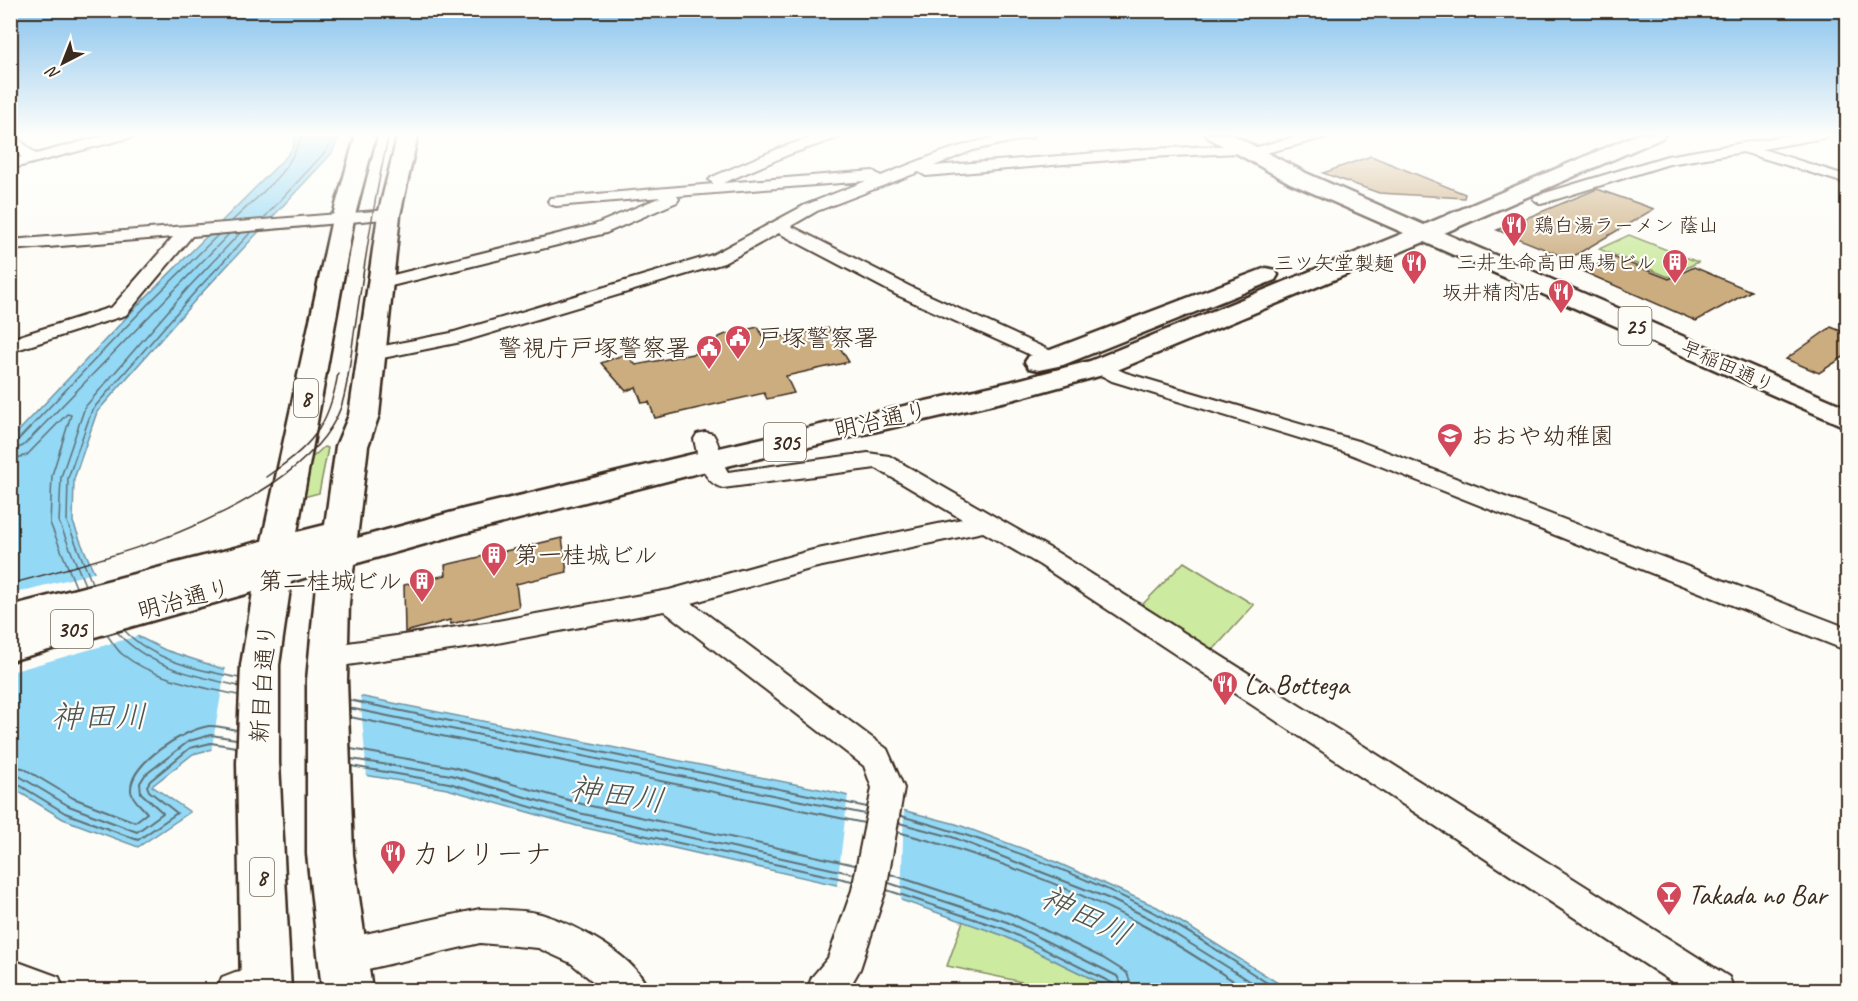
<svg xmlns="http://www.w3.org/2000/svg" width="1858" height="1001" font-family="Caveat,'Klee One',sans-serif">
  <rect width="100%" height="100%" fill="#fdfcf7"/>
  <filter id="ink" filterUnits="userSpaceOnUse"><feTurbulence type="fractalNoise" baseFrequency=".0167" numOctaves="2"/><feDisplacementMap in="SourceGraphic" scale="12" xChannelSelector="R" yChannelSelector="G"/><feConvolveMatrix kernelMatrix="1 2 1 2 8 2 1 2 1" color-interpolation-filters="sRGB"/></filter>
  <g filter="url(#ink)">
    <path fill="#cdeaa1" stroke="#848a60" stroke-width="1.5" d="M1629,235L1698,262L1669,277L1599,249Z
      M324,447L328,448L319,493L300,498L306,463Z
      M1184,562L1254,605L1213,650L1141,606Z
      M963,921L1002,935L1115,990H1060L947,966Z"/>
    <path fill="#93d8f5" stroke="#70929f" stroke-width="1.5" d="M296,134H340L332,153L198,297L97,412L74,479L73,522L82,545L100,585L135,635L165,650L220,668L829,791L956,824L1040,855L1157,907L1289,990H1115L1002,935L898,899L577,826L447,789L212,749L193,754L152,786L190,812L138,847L63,819L11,787L10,440L142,301L285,158L293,148Z"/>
    <path fill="#fdfcf7" d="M97,572L102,583L137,633L141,635L11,672V594Z
      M226,666L360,693L367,778L211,752Z
      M848,794L904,807L901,902L837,886Z"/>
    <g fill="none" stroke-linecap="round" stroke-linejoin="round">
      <path stroke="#5e7074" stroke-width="1.5" d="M264,218L327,150L334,134
        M232,221C258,196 292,171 302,134
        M10,443L17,441L147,305L218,235
        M10,451L23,446L229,234
        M10,460L27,455L67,414L71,415L52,475L50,523L76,587
        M92,583L67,522L68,478L92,410L194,293L251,232
        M85,585L59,522L61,477L85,407L188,288L240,233
        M124,630C153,661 199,670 239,678
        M117,632C148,667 195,676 239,686
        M107,635C112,641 116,649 122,654C153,679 200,687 238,695
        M349,700L361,702"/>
      <path stroke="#5e7074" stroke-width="2" d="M353,701L867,807
        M349,708L865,814
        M350,717L864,823
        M351,749L453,767L582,804L855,865
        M351,759L451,775L579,813L854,874
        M10,766L23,768L73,798L135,822L147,813C142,806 132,800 131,791C129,763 185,729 209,726C218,725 228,729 237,730
        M351,766L449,783L579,821L852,881
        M10,775L19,776L69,806L137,832L163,813L141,793L140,783L145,775L189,741L211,735L236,739
        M10,782L16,783L65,813L138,840L177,813L149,791L147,786L150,781L190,748L211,743L236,747
        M901,816C988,840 1074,870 1153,912C1197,935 1237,964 1278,990
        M899,823L952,837L1110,899L1151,919L1264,990
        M898,832C984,855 1068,885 1146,927C1181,946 1214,969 1248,990
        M890,874L1011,914L1103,958L1127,973L1133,990
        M889,883L1007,922L1117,976L1124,990
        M887,890L1004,929L1114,984L1117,990"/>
    </g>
    <path fill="#cbad80" stroke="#3b2a1e" stroke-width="1.5" d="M1371,156L1465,194L1464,198L1379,193L1323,173Z
      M1597,189L1654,209L1569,259L1497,230Z
      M1613,257L1669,279L1694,267L1751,291L1696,321L1584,272Z
      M758,327L765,340L828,328L849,362L786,376L794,393L767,399L764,393L655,418L649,402L642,403L636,387L626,391L601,363L625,354L636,365L708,351L719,337L726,334Z
      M1831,327L1848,334V354L1819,373L1786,359Z
      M562,538L567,572L516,584L519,607L451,624L450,620L405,632L404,585L446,575L445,565Z"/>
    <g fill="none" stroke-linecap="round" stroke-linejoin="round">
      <defs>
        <path id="minor" d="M110,134H134L132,137L10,169V160L22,157L10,147V135L15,136L36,154Z
          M821,134H842L840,137L790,154L723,183L873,171L881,176C931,156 980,134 1035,134L1033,137L973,150L934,166L1147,149L1240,145L1247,149L1240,153L1147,157L926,176L919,172L817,211L791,226L911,287L1060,355L1063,359L1060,363L1053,365L897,295L779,233L724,263L461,342L373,360L366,358L363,354L366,350L373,348L451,333L712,255L805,205L866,181L677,196L679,199L677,202L606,233L383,288L377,287L374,283L377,279L594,225L661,197L556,206L550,204L548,201L550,198L714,184L709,180L712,177L780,148Z
          M1305,134H1329L1327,137L1262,154L1255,150L1257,147Z
          M1796,134H1830L1823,138L1762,149L1848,176V184L1743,152L1669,164L1541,204L1533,199L1535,196L1667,156Z
          M389,210L397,215L395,218L192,236L126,315L10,352V339L112,307L173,237L10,250V240Z
          M1100,361L1126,373L1361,442L1848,628V651L1345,452L1112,381L1093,371L1090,367L1093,363Z
          M705,432L713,434C721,446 720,460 728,472L868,453L889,456L1058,553L1729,977L1734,990H1684L1040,565L983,532L813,568L692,603L887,749L904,788L886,890L860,969L848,990H807L812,977L828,958L852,890L872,788L864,766L664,611L492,644L327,668L317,665L313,657L317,649L327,646L492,622L669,590L813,550L962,519L876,468L723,488C702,482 698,458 694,439L697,434Z
          M480,909C499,910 522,909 541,914C574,924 637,956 648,990H603L571,963L538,948L480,943L342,975L329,970L324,957L329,944L342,939Z
          M10,959L59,977L64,990H10Z
          M265,967L278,972L283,985L281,990H217L222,977L235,972Z"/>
        <path id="primary" d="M356,134H376L354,219L297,532L325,525L336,446L349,415L378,215L398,134H418L400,215L379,415L368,446L357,538L464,509L710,450L1010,382L1090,361L1404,233L1290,183L1209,138L1206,134H1231L1306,173L1424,225L1638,134H1665L1662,138L1444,233L1848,408V428L1424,242L1110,373L1015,399L710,470L464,533L354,564L349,603L347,680L353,854L372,990H322L307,854V680L317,574L291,582L279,665V763L291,990H241L237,763L241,665L253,592L10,661V606L262,541L332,219Z
          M1266,268L1275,270L1278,275L1275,280L1063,365L1039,370L1029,368L1025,362L1029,356L1045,352Z"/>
      </defs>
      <use href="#minor" stroke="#3b2a1e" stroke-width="4"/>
      <use href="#primary" stroke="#3b2a1e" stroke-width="5"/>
      <use href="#minor" fill="#fdfcf7" fill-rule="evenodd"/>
      <use href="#primary" fill="#fdfcf7" fill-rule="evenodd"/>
      <path stroke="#3b2a1e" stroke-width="1.5" d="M266,477C311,446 329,428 338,373
        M10,584C103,559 190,538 272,484C300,465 329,440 341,407C349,384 351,351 355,327C365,262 374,198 389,134"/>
    </g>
  </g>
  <linearGradient id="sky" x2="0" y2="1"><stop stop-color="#86c2ed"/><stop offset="0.49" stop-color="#fefefb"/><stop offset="1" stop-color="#fefefb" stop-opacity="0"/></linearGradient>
  <rect width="1858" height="274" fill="url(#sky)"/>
  <defs>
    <symbol id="restaurant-pin" viewBox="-11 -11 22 30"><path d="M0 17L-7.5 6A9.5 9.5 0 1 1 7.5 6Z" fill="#d1495b" stroke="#fdfcf7"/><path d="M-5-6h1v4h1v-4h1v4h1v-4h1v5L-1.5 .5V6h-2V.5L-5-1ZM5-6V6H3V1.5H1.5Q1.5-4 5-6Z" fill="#fff"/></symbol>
    <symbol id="building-pin" viewBox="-11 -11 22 30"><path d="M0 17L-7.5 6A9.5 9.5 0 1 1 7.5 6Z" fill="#d1495b" stroke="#fdfcf7"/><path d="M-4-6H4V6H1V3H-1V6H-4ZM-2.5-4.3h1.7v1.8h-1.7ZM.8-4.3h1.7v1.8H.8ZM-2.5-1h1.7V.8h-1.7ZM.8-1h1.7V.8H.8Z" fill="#fff"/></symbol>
    <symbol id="civic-pin" viewBox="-11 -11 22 30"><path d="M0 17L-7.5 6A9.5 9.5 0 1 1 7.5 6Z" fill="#d1495b" stroke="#fdfcf7"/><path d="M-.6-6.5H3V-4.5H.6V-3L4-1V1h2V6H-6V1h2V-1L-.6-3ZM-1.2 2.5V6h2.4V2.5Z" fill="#fff"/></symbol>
    <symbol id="school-pin" viewBox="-11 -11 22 30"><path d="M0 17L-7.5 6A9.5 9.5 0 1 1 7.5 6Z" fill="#d1495b" stroke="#fdfcf7"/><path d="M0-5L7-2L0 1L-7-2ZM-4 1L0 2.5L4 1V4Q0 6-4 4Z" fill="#fff"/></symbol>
    <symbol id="bar-pin" viewBox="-11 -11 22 30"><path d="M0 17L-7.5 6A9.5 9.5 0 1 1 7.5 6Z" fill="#d1495b" stroke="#fdfcf7"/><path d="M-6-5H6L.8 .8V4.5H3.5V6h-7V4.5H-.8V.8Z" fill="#fff"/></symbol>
  </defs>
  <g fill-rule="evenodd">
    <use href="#restaurant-pin" x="1499" y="210" width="30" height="40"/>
    <use href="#building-pin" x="1660" y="247" width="30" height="40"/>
    <use href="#restaurant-pin" x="1399" y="248" width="30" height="40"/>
    <use href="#restaurant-pin" x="1546" y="277" width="30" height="40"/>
    <use href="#civic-pin" x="723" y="323" width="30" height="40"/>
    <use href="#civic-pin" x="694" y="333" width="30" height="40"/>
    <use href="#school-pin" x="1435" y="421" width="30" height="40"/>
    <use href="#building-pin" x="479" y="540" width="30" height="40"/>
    <use href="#building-pin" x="407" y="566" width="30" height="40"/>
    <use href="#restaurant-pin" x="1210" y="669" width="30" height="40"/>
    <use href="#restaurant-pin" x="378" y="838" width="30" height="40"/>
    <use href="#bar-pin" x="1654" y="879" width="30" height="40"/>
  </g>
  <g text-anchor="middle" stroke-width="4.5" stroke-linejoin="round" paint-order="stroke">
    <g font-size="20" fill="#3b2a1e" stroke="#fdfcf7" text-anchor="end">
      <text x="1534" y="232" text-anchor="start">鶏白湯ラーメン 蔭山</text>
      <text x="1656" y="269">三井生命高田馬場ビル</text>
      <text x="1394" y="270">三ツ矢堂製麺</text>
      <text x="1542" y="299">坂井精肉店</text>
    </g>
    <g font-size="20" fill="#3b2a1e" stroke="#fdfcf7">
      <text transform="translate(1728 366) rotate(24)" y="7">早稲田通り</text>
    </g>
    <g fill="#fdfcf7" stroke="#75695f" stroke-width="1.5">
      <rect x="1618.5" y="307" width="33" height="38" rx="4.5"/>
      <rect x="294" y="379" width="24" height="38" rx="4.5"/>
      <rect x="764" y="423" width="42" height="38" rx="4.5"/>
      <rect x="51" y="610" width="42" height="38" rx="4.5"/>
      <rect x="250" y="858" width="24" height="38" rx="4.5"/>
    </g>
    <g font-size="22" font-weight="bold" fill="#3b2a1e">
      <text x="1635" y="334">25</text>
      <text x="306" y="406">8</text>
      <text x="785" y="450">305</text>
      <text x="72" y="637">305</text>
      <text x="262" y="885">8</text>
    </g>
    <g font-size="24" fill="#3b2a1e" stroke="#fdfcf7" text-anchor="start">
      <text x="758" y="346">戸塚警察署</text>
      <text x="690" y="356" text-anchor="end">警視庁戸塚警察署</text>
      <text x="1470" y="444">おおや幼稚園</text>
      <text x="514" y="563">第一桂城ビル</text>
      <text x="402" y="589" text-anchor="end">第二桂城ビル</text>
    </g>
    <g font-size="24" fill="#3b2a1e" stroke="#fdfcf7">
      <text transform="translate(881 420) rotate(-13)" y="8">明治通り</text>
      <text transform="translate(184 599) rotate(-15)" y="8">明治通り</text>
      <text transform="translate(263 683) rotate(-86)" y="8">新目白通り</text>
    </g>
    <g font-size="28" fill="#3b2a1e" stroke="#fdfcf7" text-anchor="start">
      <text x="1244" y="694">La Bottega</text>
      <text x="412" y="863">カレリーナ</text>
      <text x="1688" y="904">Takada no Bar</text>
    </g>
    <g font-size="32" font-style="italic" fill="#515654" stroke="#fdfcf7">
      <text x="99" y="727">神田川</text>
      <text transform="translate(617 794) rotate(8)" y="11">神田川</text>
      <text transform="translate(1086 915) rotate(26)" y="11">神田川</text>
    </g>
  </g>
  <rect width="1858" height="1001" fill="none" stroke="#fdfcf7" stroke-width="36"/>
  <rect x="18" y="18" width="1822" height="965" fill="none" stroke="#3b2a1e" stroke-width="2" filter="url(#ink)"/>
  <g transform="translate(63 63) rotate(222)" stroke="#fdfcf7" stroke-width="4.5" paint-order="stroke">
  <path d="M0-4.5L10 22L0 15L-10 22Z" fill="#3b2a1e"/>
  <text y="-9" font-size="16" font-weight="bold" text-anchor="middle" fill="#3b2a1e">N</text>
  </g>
</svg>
